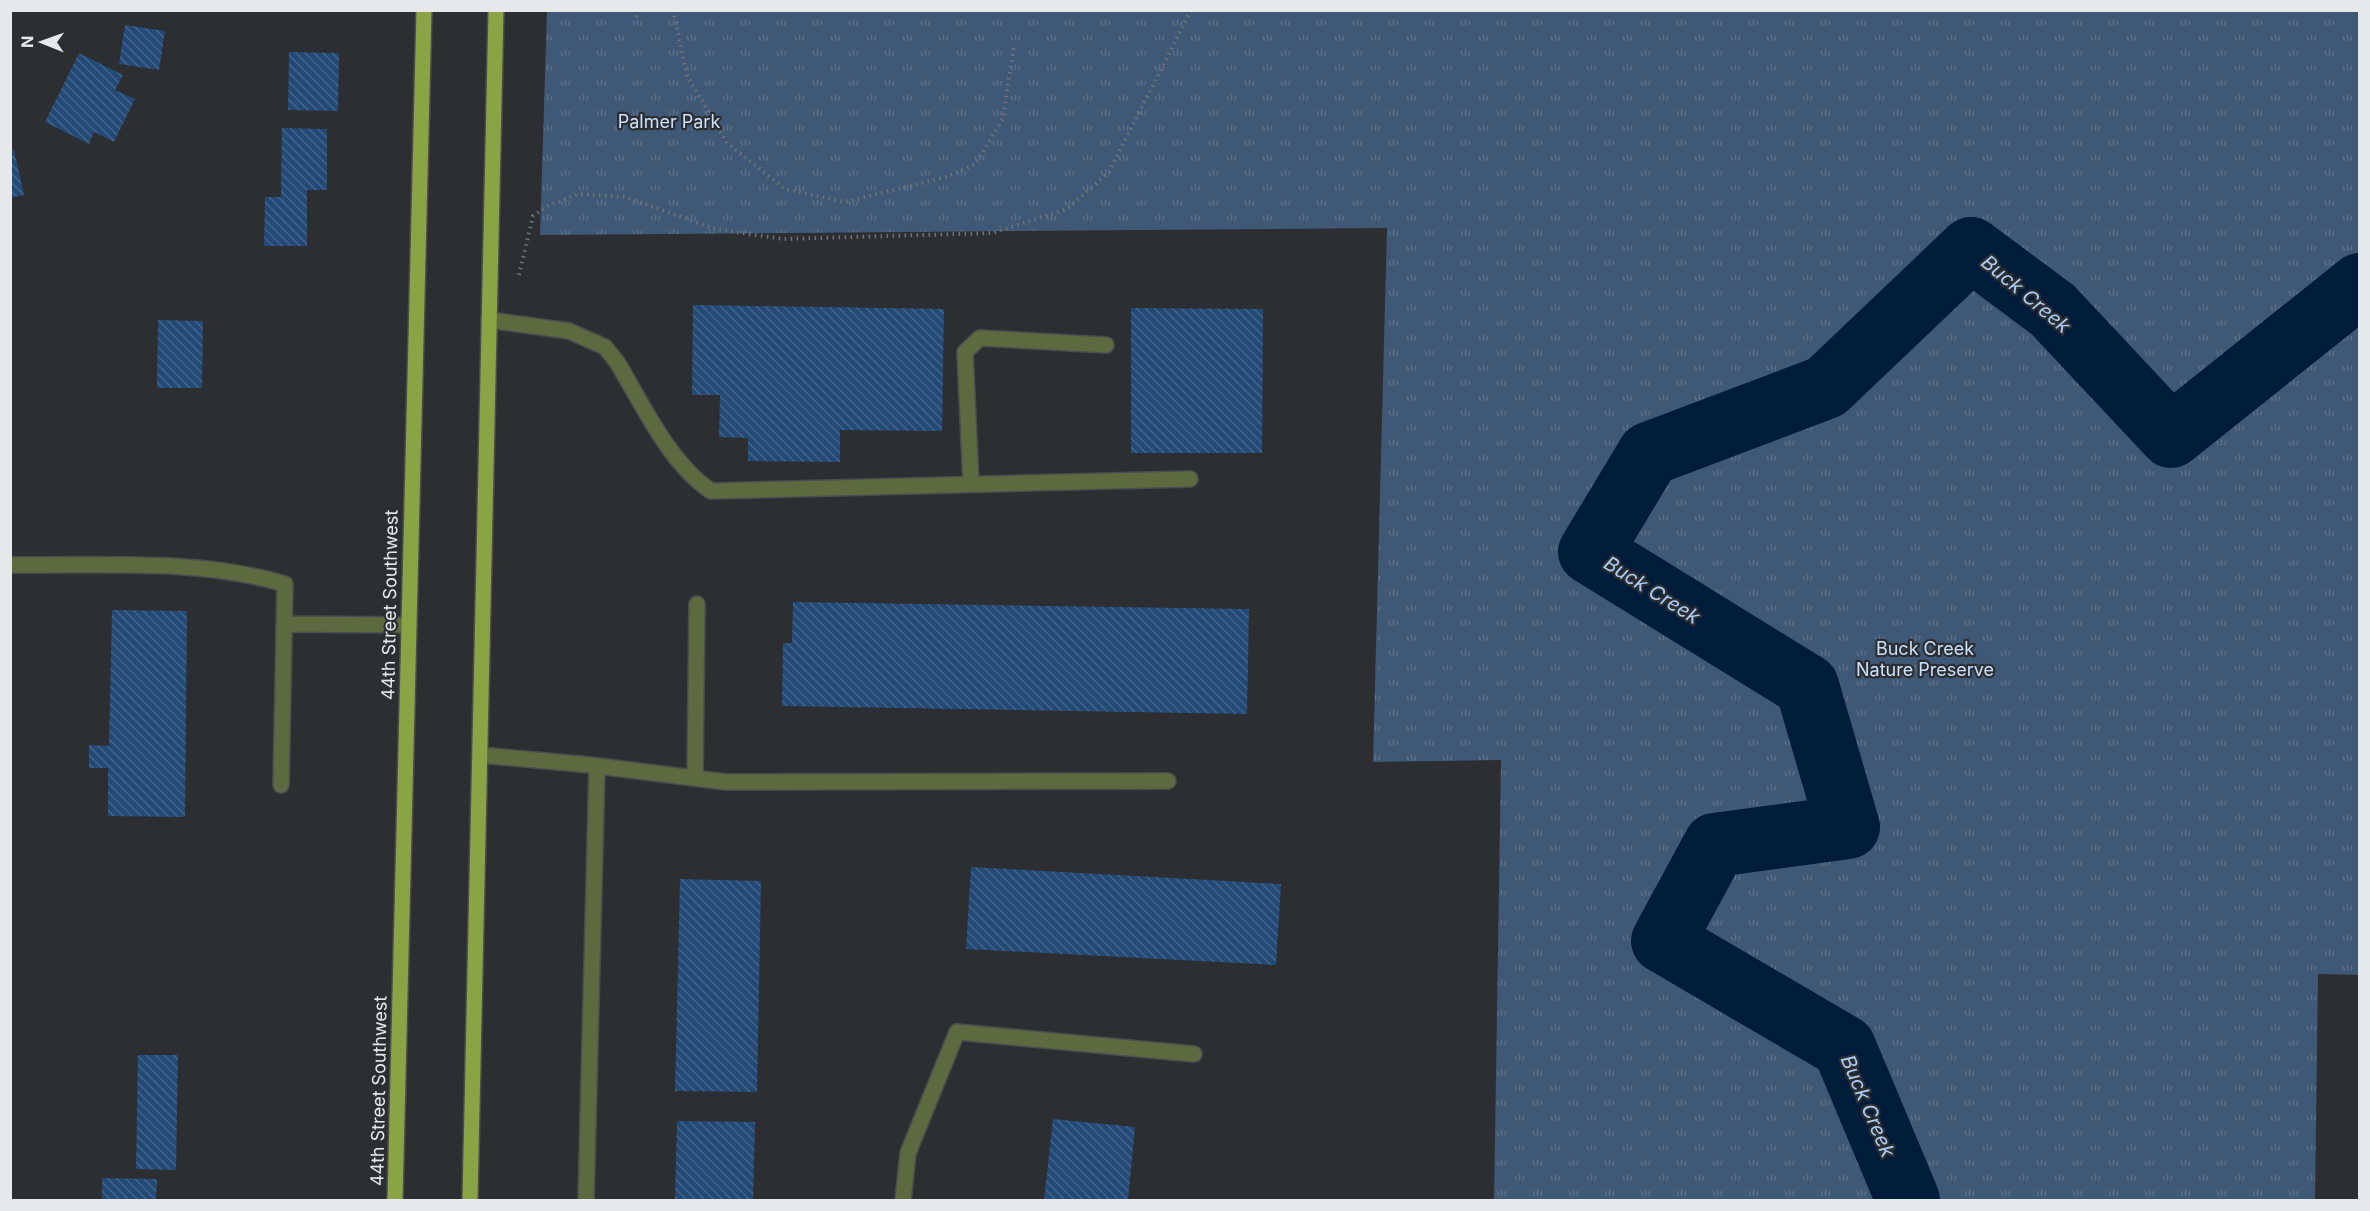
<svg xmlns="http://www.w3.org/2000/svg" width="2370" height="1211" font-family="Inter,sans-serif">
  <defs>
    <pattern id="park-tufts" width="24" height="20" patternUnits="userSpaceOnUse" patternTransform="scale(1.5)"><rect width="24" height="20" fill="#3e5876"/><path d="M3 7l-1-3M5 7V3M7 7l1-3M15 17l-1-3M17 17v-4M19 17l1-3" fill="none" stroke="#5a708a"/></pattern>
    <pattern id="building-back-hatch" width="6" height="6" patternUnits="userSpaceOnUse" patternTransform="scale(1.5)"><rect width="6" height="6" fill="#234a76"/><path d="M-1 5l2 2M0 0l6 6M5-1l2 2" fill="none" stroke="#43648a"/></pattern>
  </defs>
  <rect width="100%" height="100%" fill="#2c2e31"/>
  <path fill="url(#park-tufts)" d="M547,11H2359L2360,975L2318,974L2315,1200H1494L1501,760L1373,762L1387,228L540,235Z"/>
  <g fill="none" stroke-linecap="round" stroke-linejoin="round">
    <path stroke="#001c3b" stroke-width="64" d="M1908,1200L1844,1047L1663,941L1715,845L1848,827L1807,686L1590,552L1649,454L1826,387L1971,249L2053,310L2171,436L2360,285"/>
  </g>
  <path fill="url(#building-back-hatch)" d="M125,25L165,31L159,70L119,64Z
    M289,52L339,53L338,111L288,110Z
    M79,53L123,75L115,90L135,99L114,142L94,132L89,144L45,122Z
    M282,128L327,129V190H307V246H264L265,197H281Z
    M14,150L24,195L10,198V151Z
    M693,305L944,309L942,431L840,430V462L748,461V438L719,437L720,395H692Z
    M1131,308L1263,309L1262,453H1131Z
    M158,320L203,321L202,388H157Z
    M793,602L1249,609L1247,714L782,706L783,643H792Z
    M112,610L187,611L185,817L108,816V768H89V745L109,746Z
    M971,867L1281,884L1276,965L966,949Z
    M680,879L761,881L757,1092L675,1091Z
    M138,1055H178L176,1170L136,1169Z
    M1053,1119L1135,1127L1128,1200H1044Z
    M677,1121L755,1122L753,1200H675Z
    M102,1178L157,1179L156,1200H102Z"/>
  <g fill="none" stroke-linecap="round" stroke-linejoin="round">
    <defs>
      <path id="lane" d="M489,320L569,331L605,347L617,362C643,405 669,463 711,491L1190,479
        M971,484L965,352L980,338L1106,345
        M10,565C101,566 198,558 285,584L281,785
        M285,624L409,625
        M480,755L590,765L726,782L1168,781
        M695,778L697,604
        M586,1200L597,766
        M903,1200L908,1153L957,1032L1194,1054"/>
      <path id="primary" d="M395,1200L424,10
        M470,1200L496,10"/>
    </defs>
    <use href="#lane" stroke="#4a4c4f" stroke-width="18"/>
    <use href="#primary" stroke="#4a4c4f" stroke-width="18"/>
    <path stroke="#717375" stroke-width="4" stroke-dasharray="1.5 4.5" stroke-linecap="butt" d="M673,10L687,76L727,143L785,189L845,202L946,177L976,164L1003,118L1014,45
      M636,17L639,10
      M519,275L533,216L549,205L579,194L625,197L715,229L783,239L993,233L1067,209L1109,172L1191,10"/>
    <use href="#lane" stroke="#5d693e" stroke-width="15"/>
    <use href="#primary" stroke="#8aa344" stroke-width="15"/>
  </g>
  <g text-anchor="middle" stroke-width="4.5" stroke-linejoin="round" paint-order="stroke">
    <g font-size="18" fill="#cae2fe" stroke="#2c2e31">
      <text x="669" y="128">Palmer Park</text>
      <text x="1925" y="655">Buck Creek<tspan x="1925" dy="21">Nature Preserve</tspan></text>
    </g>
    <g font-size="18" fill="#e6e8ea" stroke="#2c2e31">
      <text transform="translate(390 605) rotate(-89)" y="6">44th Street Southwest</text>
      <text transform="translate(379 1091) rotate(-89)" y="6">44th Street Southwest</text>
    </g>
    <g font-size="20" font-style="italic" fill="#abcef8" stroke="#2c2e31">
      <text transform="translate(2026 294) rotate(40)" y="7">Buck Creek</text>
      <text transform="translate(1652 590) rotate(32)" y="7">Buck Creek</text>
      <text transform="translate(1868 1106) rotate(67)" y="7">Buck Creek</text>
    </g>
  </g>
  <rect width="2370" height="1211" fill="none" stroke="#e6e8ea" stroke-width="24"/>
  <g transform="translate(42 42) rotate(271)" stroke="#2c2e31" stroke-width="4.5" paint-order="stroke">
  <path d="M0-4.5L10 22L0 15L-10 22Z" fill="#e6e8ea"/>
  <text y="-9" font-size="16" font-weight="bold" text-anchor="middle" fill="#e6e8ea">N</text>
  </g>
</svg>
